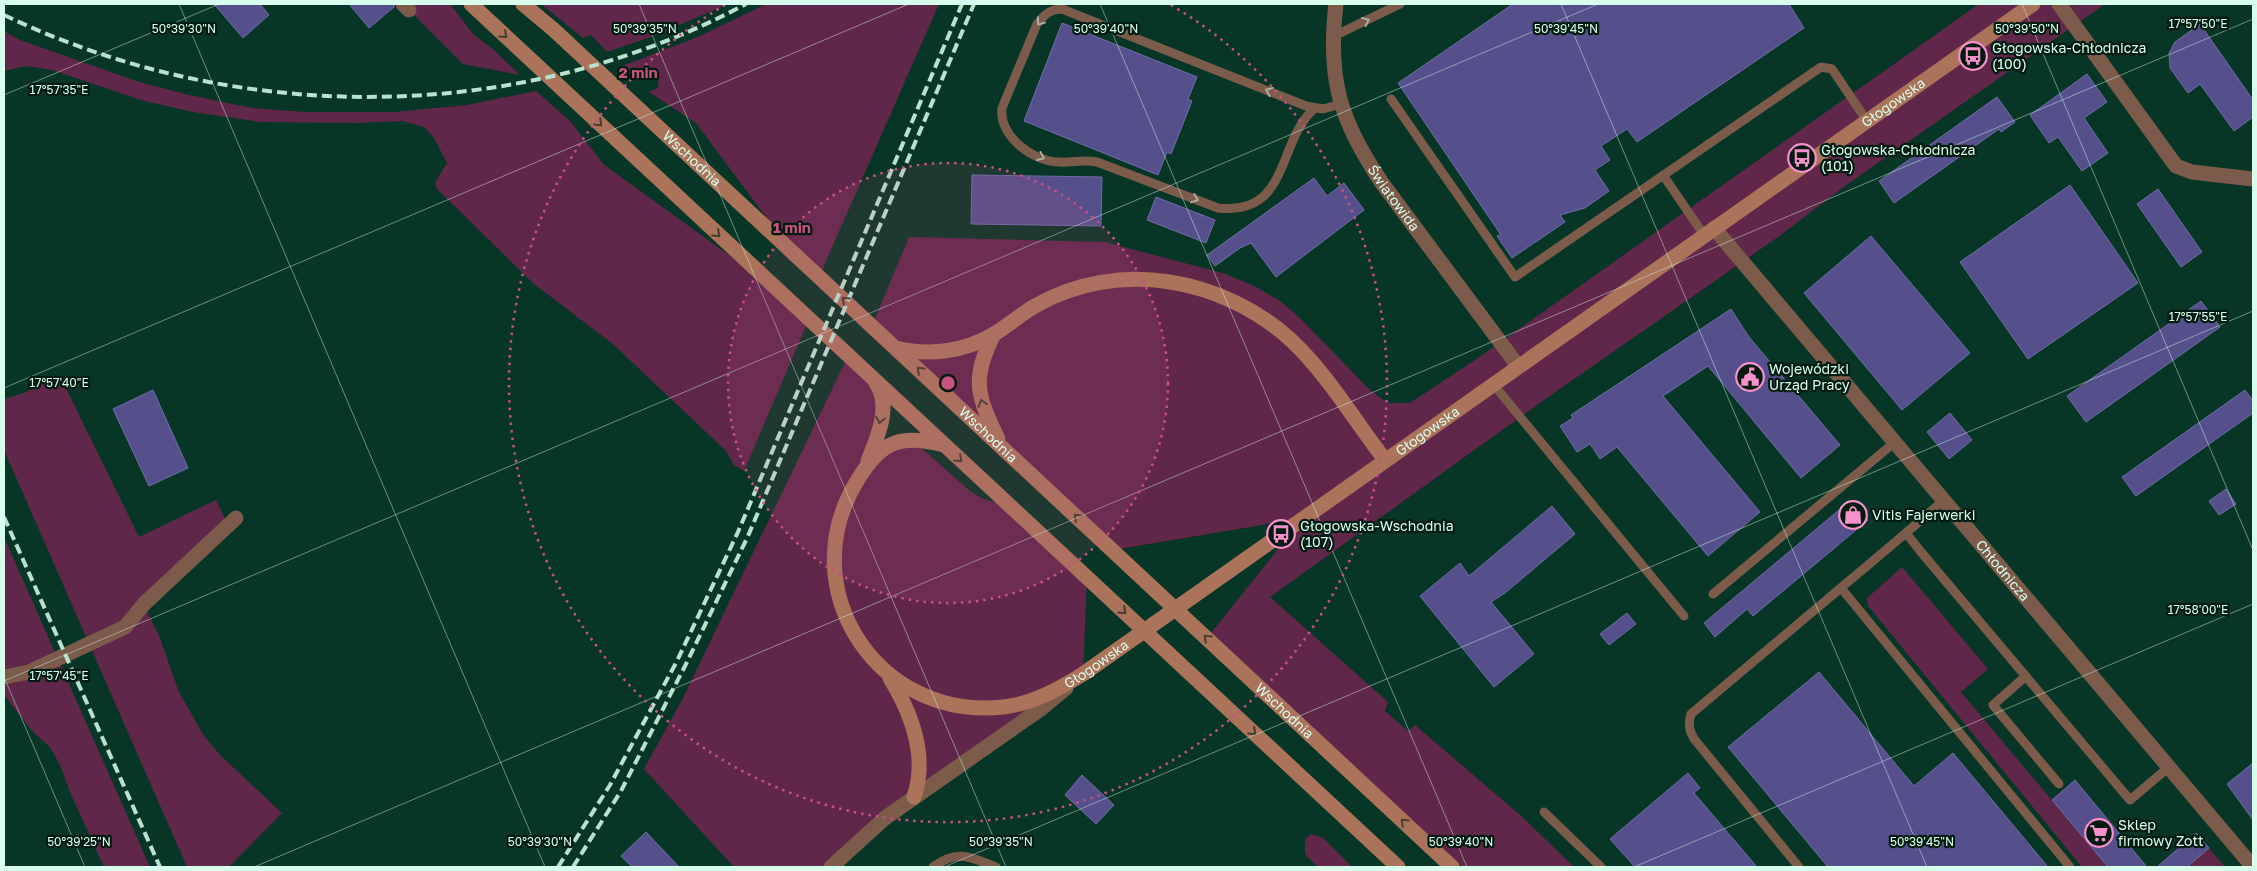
<svg xmlns="http://www.w3.org/2000/svg" width="2257" height="871" font-family="'Golos Text',sans-serif">
  <rect width="100%" height="100%" fill="#083626"/>
  <path fill="#61274a" d="M403,4H450L474,35L494,50L520,75L463,64Z
    M541,4H728L656,35L607,52L591,35L583,38Z
    M766,4H939L819,277L790,249L696,123L649,92L658,88L659,73L651,72L635,79L622,66L698,37Z
    M1979,4H2105L1845,186L1778,237L1544,400L1270,597L1388,702L1385,711L1408,731L1415,725L1520,815L1574,867H1452L1207,638L1303,518L1113,550L872,326L909,237L1105,242L1226,274L1256,287L1280,301L1299,317L1370,390L1388,403H1410L1475,360Z
    M4,31L20,40L139,82L189,95L252,108L305,112H394L467,105L536,91L571,122L603,164L773,287L809,319L744,471L734,465L726,451L613,344L534,284L437,189L435,182L447,163L434,138L424,127L403,121L357,123L261,122L193,112L141,100L52,70L26,66L4,71Z
    M848,356L872,377L886,449L919,446L971,492L981,498L1006,506L1087,578L1083,674L831,867H734L644,769L682,700Z
    M60,376L139,537L216,500L228,525L144,605L160,638L178,690L204,736L220,755L282,813L229,867H187L4,450V399L24,393Z
    M4,537L150,867H104L70,792L60,765L50,747L33,732L4,695Z
    M1902,567L1988,669L1961,692L2108,867H2082L1869,607L1866,599Z
    M1312,834L1323,838L1352,867H1318L1305,854V838Z
    M2209,848L2225,867H2187Z"/>
  <path fill="#55508b" stroke="#706ca9" d="M214,4H260L269,15L243,38Z
    M349,4H394V7L369,28Z
    M1513,4H1789L1804,28L1637,142L1627,129L1601,146L1610,160L1595,170L1609,191L1585,208L1560,215L1565,222L1512,258L1497,236L1501,235L1398,83Z
    M1062,23L1197,77L1188,99L1192,101L1171,154L1167,152L1158,175L1024,121Z
    M2200,24L2253,100V117L2234,131L2200,84L2188,93L2170,68L2169,53L2175,42Z
    M2087,74L2107,102L2084,118L2108,153L2082,171L2058,137L2049,143L2030,115Z
    M1997,97L2015,122L2001,132L1999,129L1894,203L1879,181Z
    M972,175L1102,177L1101,226L971,224Z
    M1314,178L1327,196L1344,183L1364,210L1276,277L1251,243L1240,248L1215,266L1207,255Z
    M2070,185L2138,283L2028,359L1960,262Z
    M2158,189L2202,252L2181,267L2137,204Z
    M1156,197L1215,220L1206,243L1147,220Z
    M1871,236L1970,353L1902,410L1804,293Z
    M2201,301L2220,327L2086,422L2067,396Z
    M1731,309L1749,337L1840,445L1801,478L1708,366L1663,396L1760,512L1708,556L1617,447L1600,459L1590,444L1577,452L1560,426L1573,418L1571,415Z
    M153,390L188,468L149,486L113,409Z
    M2245,390L2253,401V413L2136,496L2122,477Z
    M1950,413L1972,440L1949,459L1927,432Z
    M2226,489L2236,504L2219,515L2209,501Z
    M1851,500L1868,520L1753,616L1747,609L1715,637L1704,623Z
    M1552,506L1575,534L1505,593L1491,602L1534,654L1494,687L1420,596L1460,563L1469,576Z
    M1627,613L1636,624L1609,645L1600,634Z
    M1819,672L1914,786L1953,753L2048,867H1828L1728,747Z
    M2253,763V820L2227,784Z
    M1688,773L1700,788L1694,793L1757,867H1635L1610,839Z
    M1082,775L1114,805L1096,824L1065,795Z
    M2075,780L2147,867H2108L2052,800Z
    M646,832L679,867H632L621,856Z
    M2196,833L2209,848L2187,867H2157Z"/>
  <g fill="none" stroke-linecap="round" stroke-linejoin="round">
    <path stroke="#7d5b4b" stroke-width="9" d="M1332,37L1400,4
      M1391,99L1515,277L1821,67L1832,69L1867,121
      M1315,108C1276,141 1291,216 1218,208L1097,162C1084,159 1072,163 1058,162C1032,161 999,136 1002,108L1037,24C1044,15 1050,9 1062,9L1306,106L1323,109L1341,104
      M1663,175L1704,235
      M1493,384L1684,616
      M1944,500L1906,533L1921,552L2130,800L2169,767
      M1841,588L2070,867
      M1713,594L1895,442
      M2026,676L1993,705L2059,784
      M1544,812L1601,867
      M933,867C958,849 970,857 996,867
      M1799,867L1695,740C1689,731 1688,725 1691,714L1906,533"/>
    <g stroke="#7d5b4b" stroke-width="15">
      <path d="M403,4L409,10"/>
      <path id="s1" d="M1336,4C1327,79 1340,121 1382,183L1518,366"/>
      <path d="M2059,4L2176,166L2192,172L2253,179"/>
      <path id="s2" d="M1714,228L2253,867"/>
      <path d="M4,677L29,672L125,627L144,604L236,518"/>
      <path d="M831,867L885,818L1042,708L1066,688"/>
    </g>
    <g stroke="#aa735a" stroke-width="15">
      <path d="M471,4L1398,867"/>
      <path id="s3" d="M523,4L554,30L1452,867"/>
      <path d="M994,334C971,379 977,395 998,439"/>
      <path d="M896,348C929,356 964,352 994,334C1009,325 1021,314 1035,306C1118,258 1224,278 1292,341C1328,375 1355,421 1385,460"/>
      <path id="s4" d="M944,445C900,433 880,442 857,481C791,589 878,721 1003,707C1032,704 1059,689 1083,674L2033,4"/>
      <path d="M868,461C877,438 892,406 876,383"/>
      <path d="M890,678C912,714 928,756 914,797"/>
    </g>
    <path stroke="#b9e1cf" stroke-width="4" stroke-dasharray="10 5" stroke-linecap="butt" d="M4,15C236,126 518,126 746,4
      M4,517L160,867
      M558,867L610,785L677,661L738,532L962,4
      M573,867L621,791L686,664L748,536L974,4"/>
  </g>
  <defs><path id="oneway-chevron" d="M-2-3.5L2.5 0L-2 3.5" fill="none" stroke-width="1.6" stroke-linecap="round" stroke-linejoin="round" transform="scale(1.25)"/></defs>
  <g stroke="#aaad9c">
    <use href="#oneway-chevron" transform="translate(1366 21) rotate(-25)"/>
    <use href="#oneway-chevron" transform="translate(1040 22) rotate(127)"/>
    <use href="#oneway-chevron" transform="translate(1269 91) rotate(-158)"/>
    <use href="#oneway-chevron" transform="translate(1041 157) rotate(24)"/>
    <use href="#oneway-chevron" transform="translate(1195 199) rotate(21)"/>
  </g>
  <g stroke="#453e2e">
    <use href="#oneway-chevron" transform="translate(504 35) rotate(42)"/>
    <use href="#oneway-chevron" transform="translate(599 123) rotate(44)"/>
    <use href="#oneway-chevron" transform="translate(717 234) rotate(43)"/>
    <use href="#oneway-chevron" transform="translate(845 300) rotate(-137)"/>
    <use href="#oneway-chevron" transform="translate(920 370) rotate(-137)"/>
    <use href="#oneway-chevron" transform="translate(982 403) rotate(-108)"/>
    <use href="#oneway-chevron" transform="translate(880 420) rotate(102)"/>
    <use href="#oneway-chevron" transform="translate(959 459) rotate(43)"/>
    <use href="#oneway-chevron" transform="translate(1077 517) rotate(-137)"/>
    <use href="#oneway-chevron" transform="translate(1123 611) rotate(43)"/>
    <use href="#oneway-chevron" transform="translate(1207 638) rotate(-137)"/>
    <use href="#oneway-chevron" transform="translate(1253 732) rotate(43)"/>
    <use href="#oneway-chevron" transform="translate(1404 822) rotate(-137)"/>
  </g>
  <path fill="none" stroke="#d8ffed" stroke-width="1" stroke-opacity="0.45" d="M179,4L545,867M639,4L1006,867M1100,4L1467,867M1561,4L1927,867M2022,4L2253,550M4,95L219,4M4,388L909,4M4,677L85,867M4,681L1598,4M254,867L2253,19M944,867L2253,311M1634,867L2253,604"/>
  <circle cx="948" cy="383" r="220" fill="#c85280" fill-opacity=".12"/>
  <g fill="none" stroke="#c85280" stroke-width="2.5" stroke-dasharray="2.5 5">
    <circle cx="948" cy="383" r="220"/>
    <path d="M1171 5A439 439 0 1 1 725 5"/>
  </g>
  <defs>
    <symbol id="bus-ring" viewBox="-11 -11 22 22"><circle r="9.5" fill="#021b11" stroke="#f890cb" stroke-width="1.5"/><path d="M-5-6H5V4H4V6H2V4H-2V6H-4V4H-5ZM-3.5-4V0h7V-4ZM-3.5 1.2v1.5H-2V1.2ZM2 1.2v1.5H3.5V1.2Z" fill="#f890cb"/></symbol>
    <symbol id="civic-ring" viewBox="-11 -11 22 22"><circle r="9.5" fill="#021b11" stroke="#f890cb" stroke-width="1.5"/><path d="M-.6-6.5H3V-4.5H.6V-3L4-1V1h2V6H-6V1h2V-1L-.6-3ZM-1.2 2.5V6h2.4V2.5Z" fill="#f890cb"/></symbol>
    <symbol id="shop-ring" viewBox="-11 -11 22 22"><circle r="9.5" fill="#021b11" stroke="#f890cb" stroke-width="1.5"/><path d="M-5-2.5h2.3a2.7 3.5 0 0 1 5.4 0H5L5.5 6h-11ZM-1.5-2.5h3a1.5 2.3 0 0 0-3 0Z" fill="#f890cb"/></symbol>
    <symbol id="supermarket-ring" viewBox="-11 -11 22 22"><circle r="9.5" fill="#021b11" stroke="#f890cb" stroke-width="1.5"/><path d="M-6-5.5h2.5l.6 2H6L4.5 2H-2.5L-4.4-4H-6ZM-1.5 3.2a1.3 1.3 0 1 0 .1 0ZM3 3.2a1.3 1.3 0 1 0 .1 0Z" fill="#f890cb"/></symbol>
  </defs>
  <g fill-rule="evenodd">
    <use href="#bus-ring" x="1957" y="40" width="32" height="32"/>
    <use href="#bus-ring" x="1786" y="142" width="32" height="32"/>
    <use href="#civic-ring" x="1734" y="361" width="32" height="32"/>
    <use href="#shop-ring" x="1837" y="499" width="32" height="32"/>
    <use href="#bus-ring" x="1265" y="518" width="32" height="32"/>
    <use href="#supermarket-ring" x="2083" y="817" width="32" height="32"/>
  </g>
  <g text-anchor="middle" stroke-width="4.5" stroke-linejoin="round" paint-order="stroke">
    <g font-size="14" fill="#d8ffed" stroke="#021b11" text-anchor="start">
      <text x="1992" y="53">Głogowska-Chłodnicza<tspan x="1992" dy="16">(100)</tspan></text>
      <text x="1821" y="155">Głogowska-Chłodnicza<tspan x="1821" dy="16">(101)</tspan></text>
      <text x="1769" y="374">Wojewódzki<tspan x="1769" dy="16">Urząd Pracy</tspan></text>
      <text x="1872" y="520">Vitis Fajerwerki</text>
      <text x="1300" y="531">Głogowska-Wschodnia<tspan x="1300" dy="16">(107)</tspan></text>
      <text x="2118" y="830">Sklep<tspan x="2118" dy="16">firmowy Zott</tspan></text>
    </g>
    <g font-size="14" fill="#d8ffed" stroke="#021b11">
      <text dy="5" stroke="none"><textPath href="#s4" startOffset="1519">Głogowska</textPath></text>
      <text dy="5" stroke="none"><textPath href="#s3" startOffset="229">Wschodnia</textPath></text>
      <text dy="5" stroke="none"><textPath href="#s1" startOffset="209">Światowida</textPath></text>
      <text dy="5" stroke="none"><textPath href="#s4" startOffset="949">Głogowska</textPath></text>
      <text dy="5" stroke="none"><textPath href="#s3" startOffset="634">Wschodnia</textPath></text>
      <text dy="5" stroke="none"><textPath href="#s2" startOffset="448">Chłodnicza</textPath></text>
      <text dy="5" stroke="none"><textPath href="#s4" startOffset="544">Głogowska</textPath></text>
      <text dy="5" stroke="none"><textPath href="#s3" startOffset="1039">Wschodnia</textPath></text>
    </g>
  </g>
  <g font-size="12" text-anchor="middle" fill="#d8ffed" stroke="#021b11" stroke-width="4.5" stroke-linejoin="round" paint-order="stroke">
    <text x="2198" y="28">17°57'50"E</text>
    <text x="184" y="33">50°39'30"N</text>
    <text x="645" y="33">50°39'35"N</text>
    <text x="1106" y="33">50°39'40"N</text>
    <text x="1566" y="33">50°39'45"N</text>
    <text x="2027" y="33">50°39'50"N</text>
    <text x="59" y="94">17°57'35"E</text>
    <text x="2198" y="321">17°57'55"E</text>
    <text x="59" y="387">17°57'40"E</text>
    <text x="2198" y="614">17°58'00"E</text>
    <text x="59" y="680">17°57'45"E</text>
    <text x="79" y="846">50°39'25"N</text>
    <text x="540" y="846">50°39'30"N</text>
    <text x="1001" y="846">50°39'35"N</text>
    <text x="1461" y="846">50°39'40"N</text>
    <text x="1922" y="846">50°39'45"N</text>
  </g>
  <circle cx="948" cy="383" r="8" fill="#c85280" stroke="#021b11" stroke-width="2.5"/>
  <g font-size="15" text-anchor="middle" font-weight="bold" fill="#c85280" stroke="#021b11" stroke-width="4.5" stroke-linejoin="round" paint-order="stroke">
    <text x="638" y="78">2 min</text>
    <text x="792" y="233">1 min</text>
  </g>
  <rect width="2257" height="871" fill="none" stroke="#d8ffed" stroke-width="10"/>
</svg>
